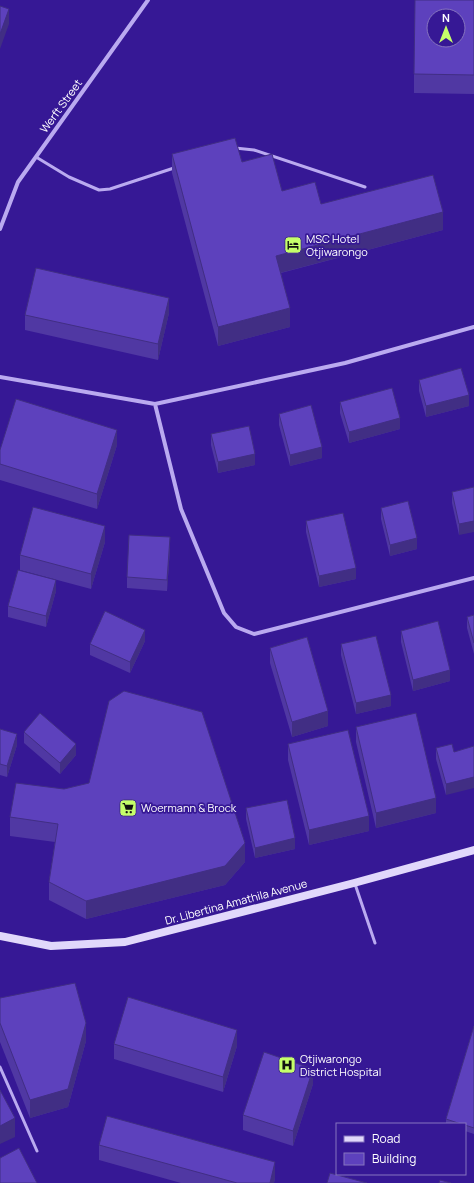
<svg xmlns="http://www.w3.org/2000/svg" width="474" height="1183" font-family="Manrope,sans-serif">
  <rect width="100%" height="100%" fill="#361895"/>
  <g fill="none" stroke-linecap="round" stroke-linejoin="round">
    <path stroke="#baaaf0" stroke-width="3" d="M235,148L254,150L365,187
      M36,157L69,177L99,190L110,189L174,168
      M355,884L375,943
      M0,1067L37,1151"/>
    <path stroke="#baaaf0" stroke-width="4" d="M0,229L18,182L148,0
      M0,377L155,404L345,363L474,327
      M155,404L181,509L224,613L236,627L254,634L474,578"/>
    <path stroke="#e1d8fb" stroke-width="8" d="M0,936L51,946L125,942L354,883L474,850"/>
  </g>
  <path fill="#5038a3" d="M474,0V94L414,93V74Z
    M172,154L242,162L282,191L321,204L443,230L281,273L290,327L218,346L172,173Z
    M169,313L158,360L25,330V315Z
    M419,380L469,406L426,417L419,391Z
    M340,402L400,429L349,443L340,413Z
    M279,414L322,458L290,466L279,425Z
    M211,434L255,465L218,473L211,445Z
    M117,445L97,509L0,480V450Z
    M474,487L459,535L452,503V492Z
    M381,508L417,549L390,556L381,519Z
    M306,521L356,579L319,587L306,532Z
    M105,542L91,589L20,570V555Z
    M170,548L167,591L127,588V577Z
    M56,591L46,627L8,617V606Z
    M474,615V654L467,628V617Z
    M401,631L450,681L413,691L401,642Z
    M145,641L130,673L90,655V644Z
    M341,644L391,706L356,714L341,655Z
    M270,648L328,726L292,737L270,663Z
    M356,727L436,813L376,828L356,742Z
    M0,729L17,745L7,777L0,775Z
    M24,732L76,755L60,774L24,743Z
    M288,744L369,831L309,845L288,760Z
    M436,748L454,752L446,795L436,759Z
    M246,808L295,849L255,858L246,819Z
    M10,817L245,843V862L225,885L86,919L49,900V882L55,842L10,836Z
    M0,998L86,1041L68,1107L30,1118L0,1042Z
    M474,1026V1134L465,1131V1124H446V1119Z
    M114,1044L237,1046L223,1092L114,1059Z
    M313,1084L293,1146L243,1130V1115Z
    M99,1145L275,1178L274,1183H181L99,1160Z"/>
  <path fill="#412e84" d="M9,9V24L0,49V34Z
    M443,212V230L276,274V256Z
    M169,298V313L158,360V344Z
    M290,308V327L218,346V327Z
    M469,395V406L426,417V406Z
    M400,418V429L349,443V432Z
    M117,430V445L97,509V494Z
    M322,447V458L290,466V455Z
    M255,454V465L218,473V462Z
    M474,521V532L459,535V524Z
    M105,526V542L91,589V574Z
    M170,537V548L167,591V580Z
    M417,538V549L390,556V545Z
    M356,568V579L319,587V576Z
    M56,580V591L46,627V616Z
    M145,630V641L130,673V662Z
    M450,670V681L413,691V680Z
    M391,695V706L356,714V703Z
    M328,711V726L292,737V722Z
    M17,734V745L7,777V766Z
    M76,744V755L60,774V763Z
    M474,777V788L446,795V784Z
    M436,798V813L376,828V813Z
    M369,816V831L309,845V830Z
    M295,838V849L255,858V848Z
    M245,843V862L225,885L86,919V901Z
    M86,1023V1041L68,1107L30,1118V1100Z
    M237,1030V1046L223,1092V1077Z
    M313,1069V1084L293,1146V1131Z
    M15,1118V1137L0,1144V1126Z
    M275,1162V1178L274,1183H270Z"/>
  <path fill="#5d41bd" stroke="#412e84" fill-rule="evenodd" d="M415,0H474V75L414,74ZM434,16H458V40H434Z
    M0,6L9,9L0,34Z
    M235,138L242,162L272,154L282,191L315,182L321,204L433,175L443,212L276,256L290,308L218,327L172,154Z
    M36,268L169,298L158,344L25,315Z
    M461,368L469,395L426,406L419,380Z
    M392,388L400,418L349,432L340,402Z
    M16,399L117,430L97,494L0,464V450Z
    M311,405L322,447L290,455L279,414Z
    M249,426L255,454L218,462L211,434Z
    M474,487V521L459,524L452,492Z
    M408,501L417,538L390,545L381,508Z
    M33,507L105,526L91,574L20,555Z
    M343,513L356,568L319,576L306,521Z
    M129,535L170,537L167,580L127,577Z
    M18,570L56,580L46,616L8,606Z
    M105,611L145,630L130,662L90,644Z
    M474,615V643L467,617Z
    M438,621L450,670L413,680L401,631Z
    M376,636L391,695L356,703L341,644Z
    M307,637L328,711L292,722L270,648Z
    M124,691L202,712L245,843L225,866L86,901L49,882L58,824L10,817L16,783L64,789L89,783L109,701Z
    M40,713L76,744L60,763L24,732Z
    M416,713L436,798L376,813L356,727Z
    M0,729L17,734L7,766L0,764Z
    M348,730L369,816L309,830L288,744Z
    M452,744L454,752L474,746V777L446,784L436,748Z
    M287,800L295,838L255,848L246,808Z
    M75,983L86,1023L68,1089L30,1100L0,1023V998Z
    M128,997L237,1030L223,1077L114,1044Z
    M474,1026V1128L465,1125V1124H461L446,1119Z
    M264,1052L313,1069L293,1131L243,1115Z
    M0,1090L15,1118L0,1126Z
    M107,1116L275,1162L270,1183H237L99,1145Z
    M19,1148L37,1183H0V1158Z
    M330,1173L367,1183H327Z
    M440,1180L451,1183H439Z"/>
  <defs>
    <symbol id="hotel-square" viewBox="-11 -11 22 22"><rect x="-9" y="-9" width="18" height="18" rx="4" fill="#c5ff6a" stroke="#361895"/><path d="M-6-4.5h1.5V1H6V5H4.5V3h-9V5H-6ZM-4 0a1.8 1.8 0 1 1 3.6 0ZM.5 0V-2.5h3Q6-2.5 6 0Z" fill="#111"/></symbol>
    <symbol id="supermarket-square" viewBox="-11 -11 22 22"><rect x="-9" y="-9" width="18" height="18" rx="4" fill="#c5ff6a" stroke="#361895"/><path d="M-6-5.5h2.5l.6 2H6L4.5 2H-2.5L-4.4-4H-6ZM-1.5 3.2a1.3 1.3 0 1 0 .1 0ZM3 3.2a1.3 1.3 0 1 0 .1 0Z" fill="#111"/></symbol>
    <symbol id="hospital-square" viewBox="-11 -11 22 22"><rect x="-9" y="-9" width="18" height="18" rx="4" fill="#c5ff6a" stroke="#361895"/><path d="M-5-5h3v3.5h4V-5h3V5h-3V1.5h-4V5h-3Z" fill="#111"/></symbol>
  </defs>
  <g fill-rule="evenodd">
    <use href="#hotel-square" x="283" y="235" width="20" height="20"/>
    <use href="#supermarket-square" x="118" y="798" width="20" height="20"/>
    <use href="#hospital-square" x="277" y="1055" width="20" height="20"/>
  </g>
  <g text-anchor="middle" stroke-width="3.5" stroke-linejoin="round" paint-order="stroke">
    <g font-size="11" fill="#fff" stroke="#361895">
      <text transform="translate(61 106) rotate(-54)" y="4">Werft Street</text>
      <text transform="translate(236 902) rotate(-15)" y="4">Dr. Libertina Amathila Avenue</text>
    </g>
    <g font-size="11" fill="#fff" stroke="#361895" text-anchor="start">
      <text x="306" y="243">MSC Hotel<tspan x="306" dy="13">Otjiwarongo</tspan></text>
      <text x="141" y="812">Woermann &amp; Brock</text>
      <text x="300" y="1063">Otjiwarongo<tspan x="300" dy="13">District Hospital</tspan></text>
    </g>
  </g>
  <rect x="336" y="1123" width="130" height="52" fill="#361895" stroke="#8674bf"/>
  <rect x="344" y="1136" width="20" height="6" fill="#e1d8fb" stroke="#8674bf"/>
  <text x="372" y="1143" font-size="12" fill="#ffffff">Road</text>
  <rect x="344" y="1153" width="20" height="12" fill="#5d41bd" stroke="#8674bf"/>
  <text x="372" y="1163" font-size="12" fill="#ffffff">Building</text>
  <g transform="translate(446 28)"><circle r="19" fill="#361895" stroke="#8674bf"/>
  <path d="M0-3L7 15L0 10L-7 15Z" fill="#c5ff6a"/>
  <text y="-6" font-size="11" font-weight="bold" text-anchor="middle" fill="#ffffff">N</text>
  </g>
</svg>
